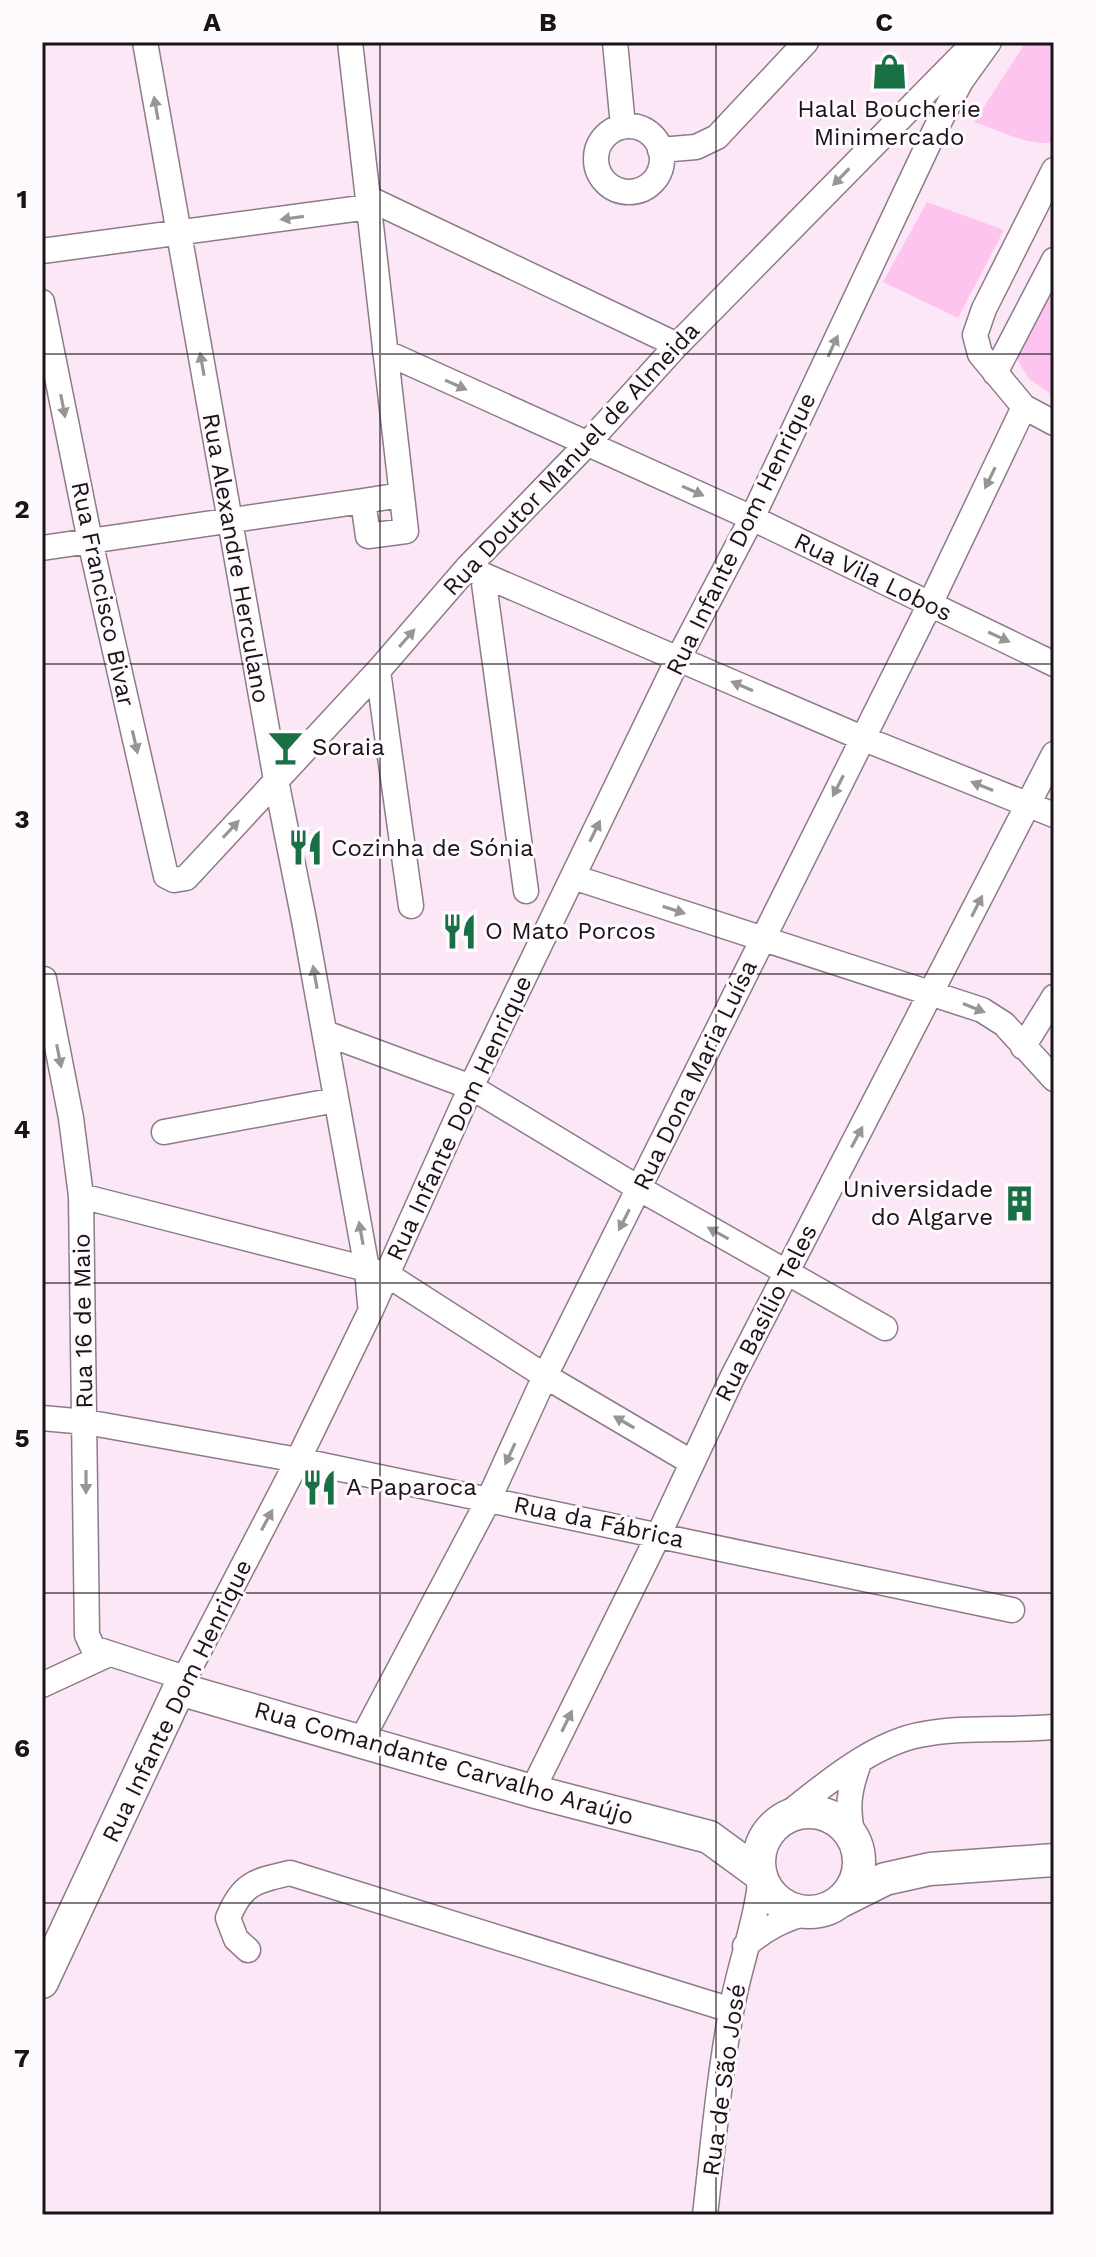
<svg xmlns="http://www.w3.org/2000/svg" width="1096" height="2257" font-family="'Work Sans',sans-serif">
  <rect width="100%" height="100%" fill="#fce7f6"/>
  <path fill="#fdc4ef" d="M1026,42H1054V142C1028,147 999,130 974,122Z
    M927,202L1004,230L958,318L883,282Z
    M1054,283V396L1029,379L1017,359Z"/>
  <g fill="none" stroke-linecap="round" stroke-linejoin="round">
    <defs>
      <path id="minor" d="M145,42L276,780L304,920L367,1269L370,1304
        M350,42L406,531L368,536L363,501L401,495
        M615,42L623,126
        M596 159a33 33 0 1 1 66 0a33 33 0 1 1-66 0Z
        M660,150L696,147L717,137L806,42
        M1054,170L984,309L975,335L980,354L1024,407L1054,423
        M368,198L677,345
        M42,251L369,207
        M42,302L90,541L166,876L174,880L186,878L378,671L467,568L587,444L677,345L975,42
        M385,352L752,518L1054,664
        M995,373L1054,260
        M42,548L363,501
        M467,568L862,738L1054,815
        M483,576L526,891
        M378,671L411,906
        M573,877L982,1010L1004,1024L1054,1079
        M44,979L71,1118L81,1196L87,1635L93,1648L185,1678
        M325,1033L471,1087L640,1189L885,1328
        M1023,1047L1054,997
        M164,1132L336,1100
        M81,1196L386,1274L545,1376L691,1462
        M42,1418L86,1422L298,1460L1012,1610
        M42,1685L109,1654
        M179,1689L298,1460L371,1310L471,1087L678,659L752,518L935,130L961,81L989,42
        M361,1741L489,1499L545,1376L930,604L1024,407
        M532,1791L659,1534L732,1378L1054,754
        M779,1821C818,1790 869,1745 919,1735C963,1726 1009,1731 1054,1727
        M853,1838C847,1807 848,1793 859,1763
        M745,1946C766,1928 784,1919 810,1912
        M248,1950L236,1939L228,1918C242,1883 255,1881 290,1873L731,2010
        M705,2215C713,2146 719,2076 732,2007C740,1963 757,1920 761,1875"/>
      <path id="major" d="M759 1862a50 50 0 1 1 100 0a50 50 0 1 1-100 0Z
        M841,1901L885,1879L930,1869L1054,1860
        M42,1982L179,1689L532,1791L709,1837L761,1875"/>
    </defs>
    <use href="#minor" stroke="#8e7b89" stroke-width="27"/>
    <use href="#major" stroke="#8e7b89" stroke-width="35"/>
    <use href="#minor" stroke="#fff" stroke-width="24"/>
    <use href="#major" stroke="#fff" stroke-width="32"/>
  </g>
  <defs><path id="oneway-solid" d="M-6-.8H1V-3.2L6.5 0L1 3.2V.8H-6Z" transform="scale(2)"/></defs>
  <g fill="#989597">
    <use href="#oneway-solid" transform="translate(156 108) rotate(-100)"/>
    <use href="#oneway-solid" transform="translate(841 177) rotate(134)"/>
    <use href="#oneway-solid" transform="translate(292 218) rotate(172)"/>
    <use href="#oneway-solid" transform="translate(833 346) rotate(-65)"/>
    <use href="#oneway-solid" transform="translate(202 364) rotate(-100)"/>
    <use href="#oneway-solid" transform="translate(456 385) rotate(24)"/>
    <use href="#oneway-solid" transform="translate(63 406) rotate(79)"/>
    <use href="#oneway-solid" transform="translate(990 478) rotate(116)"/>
    <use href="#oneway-solid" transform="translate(693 491) rotate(24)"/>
    <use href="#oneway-solid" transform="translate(999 637) rotate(25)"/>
    <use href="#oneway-solid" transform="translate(407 638) rotate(-49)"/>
    <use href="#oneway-solid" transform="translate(742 686) rotate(-157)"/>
    <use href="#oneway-solid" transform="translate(135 742) rotate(77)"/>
    <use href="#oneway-solid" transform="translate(838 786) rotate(117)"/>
    <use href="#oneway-solid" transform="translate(982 786) rotate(-158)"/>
    <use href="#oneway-solid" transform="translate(231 829) rotate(-47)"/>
    <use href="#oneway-solid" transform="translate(595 831) rotate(-64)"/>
    <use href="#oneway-solid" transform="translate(977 906) rotate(-63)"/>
    <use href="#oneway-solid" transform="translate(674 910) rotate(18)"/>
    <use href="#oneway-solid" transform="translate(315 977) rotate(-100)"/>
    <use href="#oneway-solid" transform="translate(974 1008) rotate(22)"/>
    <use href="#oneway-solid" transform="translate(59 1056) rotate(79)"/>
    <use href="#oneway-solid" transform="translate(857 1137) rotate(-62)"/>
    <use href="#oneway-solid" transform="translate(624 1220) rotate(117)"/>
    <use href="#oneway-solid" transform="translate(361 1233) rotate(-100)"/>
    <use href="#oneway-solid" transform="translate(718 1233) rotate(-151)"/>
    <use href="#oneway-solid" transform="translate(624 1422) rotate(-150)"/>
    <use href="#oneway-solid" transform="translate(510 1454) rotate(115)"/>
    <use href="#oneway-solid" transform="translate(86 1482) rotate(90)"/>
    <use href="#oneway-solid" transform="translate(267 1520) rotate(-62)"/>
    <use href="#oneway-solid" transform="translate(567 1721) rotate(-64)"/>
  </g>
  <path fill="none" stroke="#1a1318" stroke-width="2" stroke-opacity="0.55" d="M380,42V2215M716,42V2215M42,354H1054M42,664H1054M42,974H1054M42,1283H1054M42,1593H1054M42,1903H1054"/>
  <defs>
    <symbol id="shop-bare" viewBox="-9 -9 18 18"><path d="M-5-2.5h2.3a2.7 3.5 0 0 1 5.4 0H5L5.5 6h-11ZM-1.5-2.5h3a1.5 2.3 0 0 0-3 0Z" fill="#197044" stroke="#fefafd" stroke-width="2.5" paint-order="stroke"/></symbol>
    <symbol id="bar-bare" viewBox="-9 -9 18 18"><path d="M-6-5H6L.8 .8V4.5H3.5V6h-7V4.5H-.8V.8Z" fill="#197044" stroke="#fefafd" stroke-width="2.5" paint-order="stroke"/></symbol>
    <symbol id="restaurant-bare" viewBox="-9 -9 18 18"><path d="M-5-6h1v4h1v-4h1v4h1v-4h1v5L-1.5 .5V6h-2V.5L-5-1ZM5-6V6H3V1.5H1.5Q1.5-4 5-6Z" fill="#197044" stroke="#fefafd" stroke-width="2.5" paint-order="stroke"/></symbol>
    <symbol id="building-bare" viewBox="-9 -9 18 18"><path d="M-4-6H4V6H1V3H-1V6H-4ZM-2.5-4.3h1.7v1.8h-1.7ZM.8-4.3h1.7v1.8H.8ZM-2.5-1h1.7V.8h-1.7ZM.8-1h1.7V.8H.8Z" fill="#197044" stroke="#fefafd" stroke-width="2.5" paint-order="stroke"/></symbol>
  </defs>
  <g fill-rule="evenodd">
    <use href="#shop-bare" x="864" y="46" width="51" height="51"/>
    <use href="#bar-bare" x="260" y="722" width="51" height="51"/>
    <use href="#restaurant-bare" x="280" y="822" width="51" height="51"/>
    <use href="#restaurant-bare" x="434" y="906" width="51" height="51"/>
    <use href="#building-bare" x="994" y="1178" width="51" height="51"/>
    <use href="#restaurant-bare" x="294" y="1462" width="51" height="51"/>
  </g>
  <g text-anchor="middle" stroke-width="6" stroke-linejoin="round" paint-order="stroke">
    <g font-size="24" fill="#1a1318" stroke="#fefafd" text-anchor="start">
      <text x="889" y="117" text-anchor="middle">Halal Boucherie<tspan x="889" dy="28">Minimercado</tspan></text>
      <text x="312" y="755">Soraia</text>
      <text x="331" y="856">Cozinha de Sónia</text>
      <text x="485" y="939">O Mato Porcos</text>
      <text x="993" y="1197" text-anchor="end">Universidade<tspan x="993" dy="28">do Algarve</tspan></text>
      <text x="346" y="1495">A Paparoca</text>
    </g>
    <g font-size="24" fill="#1a1318" stroke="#fefafd">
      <text transform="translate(571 459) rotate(-47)" y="8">Rua Doutor Manuel de Almeida</text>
      <text transform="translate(741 534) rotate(-64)" y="8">Rua Infante Dom Henrique</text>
      <text transform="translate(236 558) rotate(80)" y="8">Rua Alexandre Herculano</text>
      <text transform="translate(873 577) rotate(26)" y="8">Rua Vila Lobos</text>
      <text transform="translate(103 594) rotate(78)" y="8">Rua Francisco Bivar</text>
      <text transform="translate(695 1075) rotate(-64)" y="8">Rua Dona Maria Luísa</text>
      <text transform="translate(459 1118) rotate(-65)" y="8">Rua Infante Dom Henrique</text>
      <text transform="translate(766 1313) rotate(-63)" y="8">Rua Basílio Teles</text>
      <text transform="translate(83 1321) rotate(-91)" y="8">Rua 16 de Maio</text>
      <text transform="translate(599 1522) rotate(12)" y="8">Rua da Fábrica</text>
      <text transform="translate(177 1701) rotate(-64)" y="8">Rua Infante Dom Henrique</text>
      <text transform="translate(444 1763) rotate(16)" y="8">Rua Comandante Carvalho Araújo</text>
      <text transform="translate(724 2080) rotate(-82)" y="8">Rua de São José</text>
    </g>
  </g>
  <rect width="1096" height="2257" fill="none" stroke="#fefafd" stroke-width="88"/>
  <rect x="44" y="44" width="1008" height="2169" fill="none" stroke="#1a1318" stroke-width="3"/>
  <g font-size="26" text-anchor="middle" font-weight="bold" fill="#1a1318">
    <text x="212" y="31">A</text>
    <text x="548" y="31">B</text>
    <text x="884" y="31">C</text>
    <text x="22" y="208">1</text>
    <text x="22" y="518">2</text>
    <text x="22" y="828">3</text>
    <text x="22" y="1138">4</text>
    <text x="22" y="1447">5</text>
    <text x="22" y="1757">6</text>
    <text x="22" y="2067">7</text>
  </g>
</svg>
